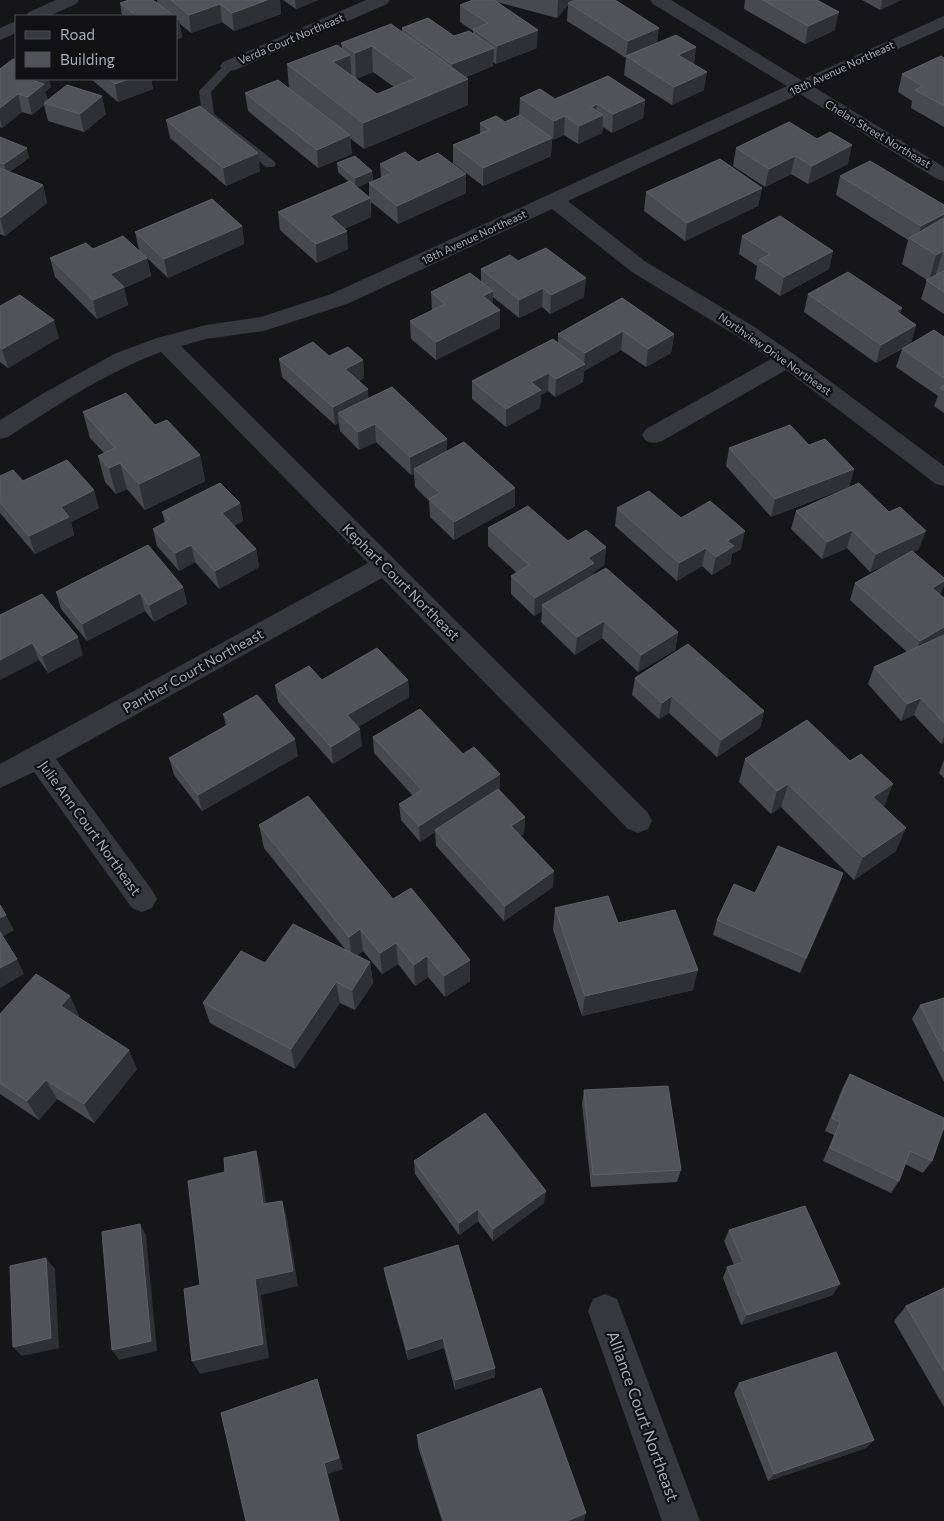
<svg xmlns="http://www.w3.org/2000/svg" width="944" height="1521" font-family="Commissioner,sans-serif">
  <rect width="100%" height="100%" fill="#161618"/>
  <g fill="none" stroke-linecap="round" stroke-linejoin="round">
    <path fill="#37383d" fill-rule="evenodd" d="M229,63L235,66L211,92L214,114L274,161L276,164L274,167H266L202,115L199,91L225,64Z"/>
    <path fill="#37383d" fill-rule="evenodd" d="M366,0H390L387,4L235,70L229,71L223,70L220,66L223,62Z
      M650,0H671L801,80L944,16V28L814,87L944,167V181L937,179L800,94L568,201L646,262L753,326L795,355L944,466V486L936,484L786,370L662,441L654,443L646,441L642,435L646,429L771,359L737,336L632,272L552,209L347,304L264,331L206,339L181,346L648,813L652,821L648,829L638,833L628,829L382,578L56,759L152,890L157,899L152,908L142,912L132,908L34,772L0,788V764L368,563L161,352C107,372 57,405 8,437L0,439V420L44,393L116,353L157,338L206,325L261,317L331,294L787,86L653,4Z
      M605,1294L617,1299L700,1521H662L588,1311L593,1299Z"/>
    <path fill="#37383d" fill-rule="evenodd" d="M56,0H79L76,4L49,16H26L29,12Z
      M16,21V33L0,40V28Z"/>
  </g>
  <path fill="#47494d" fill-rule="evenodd" d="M157,0H280L281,14L234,31L222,22L191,33L179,23L182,37L176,40V16H122L120,3H157Z
    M283,0H318L296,9Z
    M473,0H572L571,2L657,43L696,47L694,64L704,90L672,105L624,75L626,58L567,21L568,5L557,18L497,2L537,48L496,64L493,62V66L466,77L468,105L364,149L350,138L352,154L318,168L248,111L245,93L289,88L287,64L342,49L341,43L402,32V28L454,36L473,33V31L460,22V5ZM373,72L394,87L377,94L356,79Z
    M745,0H817L835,30L805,44L744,9Z
    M862,0H901L880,10Z
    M944,58V127L911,108L912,101L898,92L902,74Z
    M0,69L51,87L45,92L48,100L106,114L84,132L48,121L44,105L32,115L22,112L2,128L0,127Z
    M91,79H151L153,89L118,102Z
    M520,98L555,99L645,100L643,118L612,133L603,127L602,133L578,144L564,135L553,140L552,138L551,156L483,186L453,163V145L480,134V123L505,122L519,116Z
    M166,120L260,171L226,186L170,138Z
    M0,137L29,158L9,172L43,185L47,203L5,236L0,234Z
    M817,139L848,164L808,184L791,174L765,187L733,166L736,148Z
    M418,162L466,193L398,224L371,202V217L344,229L348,249L317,263L280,230L278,212L349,182L338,172L337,163L372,171L373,181L357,187L369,198V183L381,178L380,164Z
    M840,176L944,205V314L921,299L927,280L902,264L908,240L836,195Z
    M762,188L758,206L685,241L644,211L646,192Z
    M242,226L244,244L168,278L147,258L151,276L124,288L128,305L97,319L55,277L50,258L93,249L139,250L135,232Z
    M742,236L833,251L829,269L780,296L755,279L757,266L739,254Z
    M518,261L584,297L550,314L542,307L519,318L493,297L492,304L500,310V328L436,360L411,339L410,321L432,311L431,292L481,282V269Z
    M808,294L900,314L916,325L911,343L944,337V413L934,406L938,396L896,367L902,349L876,363L804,312Z
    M622,298L674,334L671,353L646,367L621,350L584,371L583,382L555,397L548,391L541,395L540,408L506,427L472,399V381L558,343V334Z
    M0,306L59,338L8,368L0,362Z
    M329,356L363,360L364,378L359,381L368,398L447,439V451L515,506L454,540L430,517L429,501L415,487L414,474L411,475L376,442L359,450L340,431L339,423L335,425L282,377L279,359Z
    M83,412L155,425L200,455L205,481L145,510L127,489L116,494L105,482L98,456L104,453L90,438Z
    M809,445L854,469L849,487L771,517L726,466L729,448Z
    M0,476L23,481L99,508L71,522L74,535L35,554L0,513Z
    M240,503L243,521L234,526L256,549L259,567L219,589L195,562L179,571L157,546L153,529L165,523L162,512Z
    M617,508L681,518L741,549L732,554L730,564L712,575L702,566L677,581L615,526Z
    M796,511L919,549L913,552L944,578V585L940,595L944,598V743L941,744L914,715L901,721L868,684L874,667L907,652L850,600L855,583L898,559L870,572L847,548L822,559L791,529Z
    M488,528L568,541L606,547L604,565L594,572L593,575L678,632L675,650L638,672L602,638L575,655L541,622L542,611L534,616L511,594V576L517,573L488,546Z
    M183,587L187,604L154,622L145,611L87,641L61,609L56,592Z
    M0,615L83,655L48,673L39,660Z
    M635,678L764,711L760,728L717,757L669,713L659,719L632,695Z
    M322,680H408L409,697L358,727L362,746L333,764L278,702L275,685Z
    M223,714L298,756L202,811L174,775L169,758L226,726Z
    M373,737L463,754L500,791L525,817L524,834L520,836L553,887L504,921L436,846L435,832L420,842L401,820L399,804L413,796L374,753Z
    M745,759L884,807L896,851L854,880L781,807L771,814L739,782Z
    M944,760V778L939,773Z
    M259,825L393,899L470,960V981L445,997L428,977L415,986L398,964L382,974L363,951L357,955L370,962L373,983L355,1010L340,1003L295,1069L210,1023L203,1003L265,963L345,949L264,848Z
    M843,873L838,888L800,973L713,935L717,920L755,893Z
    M555,908L618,923L693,990L582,1016L553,930Z
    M70,996L79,1016L78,1017L137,1069L94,1123L57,1099L39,1120L0,1094V1014Z
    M944,998V1082L912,1019L920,1005Z
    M850,1074L932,1161L923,1173L905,1164L899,1181L891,1193L823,1161L834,1135L825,1131L843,1087Z
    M584,1090L681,1170L677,1182L591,1187L582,1104Z
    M414,1161L544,1203L493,1241L478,1221L459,1235L415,1174Z
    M729,1230L833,1295L741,1325L723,1278L727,1267L734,1265L724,1241Z
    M384,1268L495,1377L455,1390L444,1348L408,1360L386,1279Z
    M944,1288V1407L894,1321L906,1306Z
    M739,1383L874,1440L866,1448L768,1481L734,1393Z
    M417,1435L584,1521H442L418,1447Z"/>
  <path fill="#2f3033" d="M267,0H280L281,14L234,31L232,13Z
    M295,0H318L296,9Z
    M558,0H572L569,4L568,3V5L557,18Z
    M882,0H901L880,10Z
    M220,4L222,22L191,33L189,15Z
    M839,12L835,30L805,44L808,26Z
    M176,20H179L182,37L176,40Z
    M659,28L657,46L626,57L628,41Z
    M538,30L537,48L496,64L497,46Z
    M372,46L373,72L356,79L355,53Z
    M696,47L694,65L678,55Z
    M494,48L493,66L452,82V64Z
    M350,55L352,80L333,62Z
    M707,72L704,90L672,105L674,87Z
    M34,79H49L51,87L45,92L48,102L44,103V105L32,115L28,97L32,80Z
    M129,79H151L153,89L118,102L115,84Z
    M468,79V105L364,149L363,123Z
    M18,94L22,112L2,128L0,119V108Z
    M102,96L106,114L84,132L80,114Z
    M645,100L643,118L612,133L613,114Z
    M597,104L596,118L603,115L602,133L578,144L579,126L591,107Z
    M565,116L564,135L553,140L554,121Z
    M350,135L352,154L318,168L317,150Z
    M552,138L551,156L483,186V168Z
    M852,145L848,164L808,184L812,166Z
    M27,148L29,158L6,174L4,164Z
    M258,153L260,171L226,186L223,168Z
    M795,156L791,174L765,187L769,169Z
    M372,171L373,181L355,188V178Z
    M466,174V193L398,224L397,206Z
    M43,185L47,203L5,236L0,218Z
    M762,188L758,206L685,241L687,223Z
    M370,198L371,217L331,234L330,216Z
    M944,214V229L917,243L921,226Z
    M242,226L244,244L168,278L164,259Z
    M347,231L348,249L317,263L316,244Z
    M833,251L829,269L780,296L784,277Z
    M943,251L935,277L929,281L936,255Z
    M147,258L151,276L124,288L128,305L97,319L93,300L110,274Z
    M586,278L584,297L550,314L551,295Z
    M543,288L542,307L519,318V300Z
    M493,291L492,310L483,296Z
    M902,308L896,327V311Z
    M500,310V328L436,360V342Z
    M54,320L59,338L8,368L2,349Z
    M916,325L911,343L876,363L881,345Z
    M623,331L621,350L584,371L583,382L555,397L556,379L584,364L585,353Z
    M674,334L671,353L646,367L648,349Z
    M363,360L364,378L347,387L345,369Z
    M549,373L548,391L541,395L540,408L506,427V409L531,382Z
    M368,389L369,408L338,413L339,423L335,425L333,407Z
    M375,424L376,442L359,450L358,432Z
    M447,439V457L414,469V474L411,475L410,457Z
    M200,455L205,481L145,510L139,484Z
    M120,463L127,489L116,494L109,468Z
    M854,469L849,487L771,517L775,499Z
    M515,488V506L454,540V522Z
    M94,490L99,508L71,522L74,535L35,554L29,536L61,507Z
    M240,503L243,521L225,531L222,513Z
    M852,530L847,548L822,559L827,542Z
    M745,531L741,549L732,554L730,564L712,575L716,557L727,541Z
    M926,531L919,549L870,572L876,554Z
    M191,545L195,562L179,571L175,553Z
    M606,547L604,565L594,572L593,581L542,605V611L534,616L535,598L588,558Z
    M706,548L702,566L677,581L679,563Z
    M256,549L259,567L219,589L215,571Z
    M944,581V585L939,598L932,588Z
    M183,587L187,604L154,622L149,605Z
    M140,593L145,611L87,641L82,624Z
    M604,621L602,638L575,655L577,637Z
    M944,627V641L914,658L920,641Z
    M678,632L675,650L638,672L641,655Z
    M78,637L83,655L48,673L42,656Z
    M32,643L39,660L0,680V660Z
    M408,680L409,697L349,732L347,715Z
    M672,696L669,713L659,719L662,703Z
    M921,698L914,715L901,721L907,704Z
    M764,711L760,728L717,757L721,740Z
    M360,729L362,746L333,764L331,747Z
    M944,736V743L941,744Z
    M295,739L298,756L202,811L198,795Z
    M500,774V791L436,831L435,830V832L420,842L419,826Z
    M788,784L781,807L771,814L777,791Z
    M893,784L884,807L873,797Z
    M525,817L524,834L510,842L511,826Z
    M906,828L896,851L854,880L863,857Z
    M554,871L553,887L504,921L505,906Z
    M843,873L838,888L800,973L806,958Z
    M6,915L14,930L2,937L0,934V918Z
    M360,929L363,951L352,958L349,937Z
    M396,943L398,964L382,974L380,953Z
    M427,956L428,977L415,986L414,965Z
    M17,959L24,974L0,988V968Z
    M470,960V981L445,997L444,976Z
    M370,962L373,983L355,1010L352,990Z
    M698,970L693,990L582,1016L585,996Z
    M336,982L340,1003L295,1069L291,1049Z
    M70,996L79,1016L70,1026L61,1006Z
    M129,1050L137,1069L94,1123L84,1104Z
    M46,1080L57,1099L39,1120L27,1101Z
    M256,1151L261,1169L269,1221L263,1204Z
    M546,1191L544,1203L493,1241V1229Z
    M282,1201L287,1218L298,1286L261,1295L269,1358L200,1374L192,1361Z
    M478,1209V1221L459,1235V1223Z
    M140,1224L146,1235L157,1351L119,1360L112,1350Z
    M46,1258L55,1269L59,1348L22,1356L13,1347Z
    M840,1284L833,1295L741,1325L747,1315Z
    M443,1338L444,1348L408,1360L407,1350Z
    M495,1368V1377L455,1390V1380Z
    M317,1379L343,1469L328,1474L340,1521H339L324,1463Z
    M874,1440L866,1448L768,1481L774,1474Z
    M586,1513L584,1521H567Z"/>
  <path fill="#525359" stroke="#5f6168" d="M129,0H153L174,16H136L120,3Z
    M171,0H267L232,13L220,4L189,15Z
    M473,0H494L538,30L497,46L473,29L488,23L460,5Z
    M575,0H615L659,28L628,41L568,3Z
    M763,0H817L839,12L808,26Z
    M428,18L454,36L469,31L494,48L452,64L402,28Z
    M391,24L468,79L363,123L287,64L337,45L350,55L333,62L377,94L416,78L372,46L355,53L341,43Z
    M676,35L696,47L678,55L707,72L674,87L626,56Z
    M941,56L944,58V106L915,90L923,86L902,74Z
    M13,59L16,60V79H34L32,80L44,84L28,97L18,94L0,108V69Z
    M608,76L645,100L613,114L597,104L591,107L603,115L579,126L565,116L554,121L520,98L540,89L555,99Z
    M108,79H129L115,84Z
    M278,80L350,135L317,150L245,93Z
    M67,85L102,96L80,114L44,103Z
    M200,106L258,153L223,168L166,120Z
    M520,115L552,138L483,168L453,145L489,130L480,123L496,116L505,122Z
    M789,122L817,139L830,132L852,145L812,166L795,156L769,169L736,148Z
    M0,137L27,148L4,164L0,163Z
    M405,152L418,162L438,153L466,174L397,206L369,183L392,173L380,164Z
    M355,156L372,171L355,178L337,163Z
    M720,159L762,188L687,223L646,192Z
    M870,161L944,205V214L921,226L840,176Z
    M0,168L43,185L0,218Z
    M350,181L370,198L330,216L347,231L316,244L278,212Z
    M212,199L242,226L164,259L135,232Z
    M780,216L833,251L784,277L759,260L770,254L742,236Z
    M944,218V252L943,251L936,255L909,238Z
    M123,236L147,258L110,274L124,287L93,300L50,258L86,243L93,249Z
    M546,248L586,278L551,295L543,288L519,300L481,269L510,255L518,261Z
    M944,271V292L926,280Z
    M848,272L902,308L896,311L916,325L881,345L808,294Z
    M470,273L493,291L483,296L500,310L436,342L410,321L445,304L431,292Z
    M20,295L54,320L2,349L0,348V306Z
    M622,298L674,334L648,349L623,331L585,353L558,334Z
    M934,330L944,337V378L902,349Z
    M553,339L585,364L556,379L549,373L531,382L541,390L506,409L472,381Z
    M313,342L329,356L348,347L363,360L345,369L368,389L333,407L279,359Z
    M944,385V390L940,388Z
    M392,387L447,439L410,457L375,424L358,432L338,413Z
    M126,393L155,425L167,420L200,455L139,484L120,463L109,468L98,456L115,448L83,412Z
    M790,425L809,445L825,439L854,469L775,499L729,448Z
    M464,442L515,488L454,522L429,499L440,493L414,469Z
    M67,460L94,490L61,507L69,517L29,536L0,502V476L13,470L23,481Z
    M220,483L240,503L222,513L256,549L215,571L191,545L175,553L153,529L169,520L162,512Z
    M859,483L889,512L900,507L926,531L876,554L852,530L827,542L796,511Z
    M649,491L681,518L710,501L745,531L727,541L734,546L716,557L706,548L679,563L617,508Z
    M528,506L568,541L586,530L606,547L588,558L594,563L535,598L511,576L529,565L488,528Z
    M148,545L183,587L149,605L140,593L82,624L56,592Z
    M912,551L944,578V581L932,588L944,598V627L920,641L855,583Z
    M606,568L678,632L641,655L604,621L577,637L542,605Z
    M42,594L78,637L42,656L32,643L0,660V615Z
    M944,635V723L921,698L907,704L874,667Z
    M688,644L764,711L721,740L672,696L662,703L635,678Z
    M377,648L408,680L347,715L360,729L331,747L275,685L309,666L322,680Z
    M257,695L295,739L198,795L169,758L231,723L223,714Z
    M420,709L463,754L474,747L500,774L419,826L399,804L422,790L373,737Z
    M807,720L850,761L861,754L893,784L873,797L906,828L863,857L788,784L777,791L745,759Z
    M498,789L525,817L511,826L554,871L505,906L435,830Z
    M308,796L393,899L411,888L470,960L444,976L427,956L414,965L396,943L380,953L360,929L349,937L259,825Z
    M778,846L843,873L806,958L717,920L734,884L755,893Z
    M608,896L618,923L675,910L698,970L585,996L555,908Z
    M0,905L6,915L0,918Z
    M293,924L370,962L352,990L336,982L291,1049L203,1003L241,951L265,963Z
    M0,932L17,959L0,968Z
    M36,974L70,996L61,1006L129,1050L84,1104L46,1080L27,1101L0,1083V1014Z
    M944,998V1052L920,1005Z
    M850,1074L944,1118V1127L932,1161L910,1151L899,1181L830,1148L840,1122L832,1118Z
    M668,1086L681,1170L593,1175L584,1090Z
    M485,1113L546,1191L493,1229L478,1209L459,1223L414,1161Z
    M256,1151L263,1204L282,1201L293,1271L255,1279L263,1344L192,1361L184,1289L200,1285L188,1181L225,1172L224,1158Z
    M805,1206L840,1284L747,1315L727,1267L743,1262L729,1230Z
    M140,1224L151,1341L112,1350L102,1232Z
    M458,1245L495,1368L455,1380L443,1338L407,1350L384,1268Z
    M46,1258L51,1338L13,1347L10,1266Z
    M944,1288V1371L906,1306Z
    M836,1352L874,1440L774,1474L739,1383Z
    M317,1379L339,1458L324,1463L339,1521H246L221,1413Z
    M541,1388L586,1513L567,1521H444L417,1435Z"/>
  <g text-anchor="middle" stroke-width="4.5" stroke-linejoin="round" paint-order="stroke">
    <g font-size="11" fill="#a8adb8" stroke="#111113">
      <text transform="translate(291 39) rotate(-23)" y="4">Verda Court Northeast</text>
      <text transform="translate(842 68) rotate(-25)" y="4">18th Avenue Northeast</text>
      <text transform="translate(878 134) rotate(31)" y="4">Chelan Street Northeast</text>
      <text transform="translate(474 237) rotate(-25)" y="4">18th Avenue Northeast</text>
      <text transform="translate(775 354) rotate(35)" y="4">Northview Drive Northeast</text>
    </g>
    <g font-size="14" fill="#a8adb8" stroke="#111113">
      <text transform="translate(401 582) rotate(45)" y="5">Kephart Court Northeast</text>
      <text transform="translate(193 671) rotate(-29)" y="5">Panther Court Northeast</text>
      <text transform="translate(90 828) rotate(54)" y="5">Julie Ann Court Northeast</text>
    </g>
    <g font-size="16" fill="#a8adb8" stroke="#111113">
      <text transform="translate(643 1416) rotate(70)" y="6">Alliance Court Northeast</text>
    </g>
  </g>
  <rect x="15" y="15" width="162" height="65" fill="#111113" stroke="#4d4f55"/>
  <rect x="25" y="31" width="25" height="8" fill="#37383d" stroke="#4d4f55"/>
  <text x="60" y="40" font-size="15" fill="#a8adb8">Road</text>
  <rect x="25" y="52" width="25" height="15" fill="#525359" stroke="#4d4f55"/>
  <text x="60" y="65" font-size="15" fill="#a8adb8">Building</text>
</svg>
